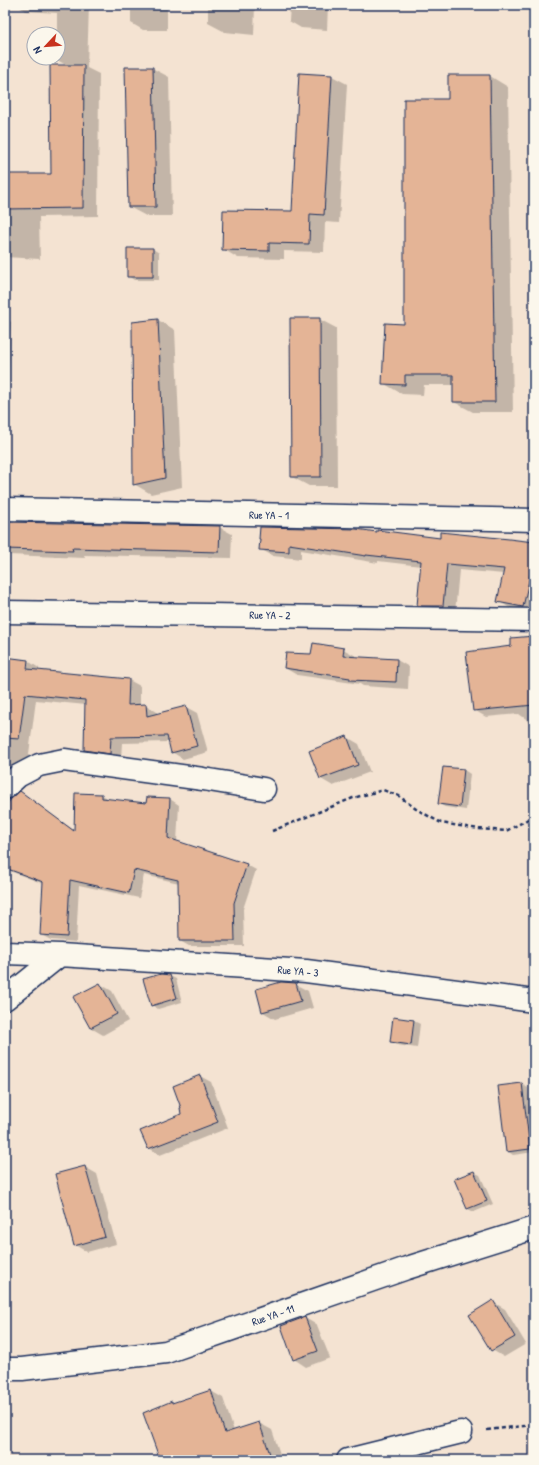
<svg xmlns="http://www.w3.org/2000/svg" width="539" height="1465" font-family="'Patrick Hand',sans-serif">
  <rect width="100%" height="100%" fill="#f4e3d2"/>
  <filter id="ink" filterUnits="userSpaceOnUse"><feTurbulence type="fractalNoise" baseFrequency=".025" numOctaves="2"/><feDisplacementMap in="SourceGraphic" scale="8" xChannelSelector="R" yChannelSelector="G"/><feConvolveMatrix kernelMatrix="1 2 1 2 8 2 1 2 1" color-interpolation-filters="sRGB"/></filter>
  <g filter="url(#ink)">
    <path fill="#0003" d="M16,5H89L87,68L99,74L98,216L39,217L40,259L5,257V175H52L68,66L57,60V13L26,11Z
      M131,5H167V30H143L131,23Z
      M208,5H255L254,35L225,32L208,23Z
      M290,5H328L327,30L301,28L289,21Z
      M152,68L169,77L172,216H146L129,207Z
      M332,76L347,84L339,223L325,222L324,252L284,251V259L238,258L223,249L292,212Z
      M490,76L508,87L513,412H473L454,402V385H424L423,395L402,394L383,383L405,325L449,100Z
      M153,249L159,253V280H134L128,276Z
      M5,318L11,322L7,420H5Z
      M319,319L336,328L337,486H309L292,477Z
      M158,320L175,330L182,487L151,494L134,484Z
      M5,523L219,527L232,534L231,558L84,555L85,558L8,555L5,554Z
      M261,539H440L534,543V613L510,608L498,601L504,574L459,570L455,613L431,612L418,605L421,566L378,561V563L301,550V559L273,556L260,549Z
      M534,637V731L526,719L519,714L486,717L474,710L512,647Z
      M343,649L356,656L355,657L397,660L409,667L408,689L363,686L360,684L297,675L285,668L312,655Z
      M5,658L28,661L39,668V671L129,680L140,686V705H146L157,712V714L186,707L197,713L208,752L183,759L172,752L169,742L122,743L121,759L96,756L85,750L86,705L36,700L27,769L5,782Z
      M347,737L359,744L370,772L333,786L321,779L310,751Z
      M464,770L470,774L466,810L445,807L439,804Z
      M20,792L75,831L102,795L111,800L147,804L148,798L170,799L179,805L177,842L247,865L256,870L243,909L244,946H189L180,941L179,883L144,875L139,898L79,885L76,942L51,940L41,935L44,884L5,869V808Z
      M170,976L176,979L182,1002L158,1009L152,1005Z
      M100,984L112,991L128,1021L103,1035L91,1028Z
      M295,984L308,991L313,1008L275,1019L263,1012L257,990Z
      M394,1018L414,1021L420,1024L417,1048L397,1045L391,1041Z
      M200,1076L211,1082L228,1128L160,1155L149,1148L183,1115Z
      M522,1084L528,1088L534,1141V1152L513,1155L507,1151Z
      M85,1167L97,1174L116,1244L87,1252L75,1245Z
      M474,1172L480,1175L493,1204L474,1212L468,1209Z
      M493,1302L505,1309L526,1344L504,1357L492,1350Z
      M305,1318L317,1325L330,1358L306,1367L294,1359Z
      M211,1391L223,1398L234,1431L259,1423L272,1430L282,1460H161L172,1403L174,1404Z"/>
    <path fill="#e4b496" stroke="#1b2f5e" d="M50,65H84L83,208L5,209V174H51Z
      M125,67H153L156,207H128Z
      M299,73L332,75L324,215L310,214L309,244L269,243V251L222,250L223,210L292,211Z
      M448,75H490L495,402H453V375H405V385L382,384L385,323L404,324V99H448Z
      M127,248H153V277H127Z
      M290,318H320L321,477H291Z
      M158,319L165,478L133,485L132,322Z
      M5,522L220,526L219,552L72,548L73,551L5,549Z
      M260,527L356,529L377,532V530L440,538V532L509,539L534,542V558L523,607L497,602L504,569L447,564L443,606H417L421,561L366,555V556L289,544V552L259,550L260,539H259Z
      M534,636V705L473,711L466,652L511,646V638Z
      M313,643L344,648L343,656L397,659L396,682L350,680V678L284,668L286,653L311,654Z
      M5,657L28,660L27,669L129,679L128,705L146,704L147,716L186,706L197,746L171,753L167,736L111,737L110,754L84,750L85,700L25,694L19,739L5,738Z
      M347,736L358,765L320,779L309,751Z
      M443,767L464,769L460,807L438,804Z
      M20,791L74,831L75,793L102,794V798L146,803L147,797L170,798L168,838L247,864L234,903L235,941H179L178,880L134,870L129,893L70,880L67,937L40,935L43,882L5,868V807L11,799Z
      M161,974L170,975L177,998L151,1006L143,979Z
      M281,982L296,983L301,1001L262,1012L256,989Z
      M100,983L117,1014L90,1028L73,997Z
      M393,1017L414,1020L411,1045L390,1042Z
      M200,1075L218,1122L148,1149L140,1131L181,1114L180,1108H181L173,1086Z
      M522,1083L530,1149L506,1152L498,1086Z
      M85,1166L105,1237L74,1246L55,1174Z
      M474,1171L487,1201L467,1209L454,1179Z
      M493,1300L515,1337L491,1351L469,1315Z
      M305,1317L318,1351L293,1360L281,1326Z
      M211,1390L225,1433L259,1422L272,1460H160L143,1413L172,1401V1403Z"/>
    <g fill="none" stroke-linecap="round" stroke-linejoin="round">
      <defs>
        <path id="street" d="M5,509L534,520
          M5,612L534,620
          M5,788L18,776L39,765L64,760L203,779L264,789
          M5,953L60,955L306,971L534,1001
          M5,999L60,955
          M5,1369H22L166,1352L407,1268L534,1228
          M348,1460L461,1432"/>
      </defs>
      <use href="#street" stroke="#1b2f5e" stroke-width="25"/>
      <path stroke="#1b2f5e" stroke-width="2.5" stroke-dasharray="4 3" stroke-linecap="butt" d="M272,831L353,798L383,790L399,796L416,809L441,823L479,829L506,831L525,821L534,815
        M487,1430L534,1425"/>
      <use href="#street" stroke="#fbf7ec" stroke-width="22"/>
    </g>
  </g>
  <g text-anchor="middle" stroke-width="3.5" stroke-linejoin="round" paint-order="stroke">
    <g font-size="11" fill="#1b2f5e" stroke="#fbf7ec">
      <text transform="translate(269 515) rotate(1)" y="4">Rue YA - 1</text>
      <text transform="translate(270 615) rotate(1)" y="4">Rue YA - 2</text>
      <text transform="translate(298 971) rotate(5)" y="4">Rue YA - 3</text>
      <text transform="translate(273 1315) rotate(-19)" y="4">Rue YA - 11</text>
    </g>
  </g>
  <rect width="539" height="1465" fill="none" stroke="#fbf7ec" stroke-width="20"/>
  <rect x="10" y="10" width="519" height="1445" fill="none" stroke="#1b2f5e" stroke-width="1.5" filter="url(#ink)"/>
  <g transform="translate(46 46) rotate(244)"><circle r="19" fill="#fbf7ec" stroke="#a1a7b3"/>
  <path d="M0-3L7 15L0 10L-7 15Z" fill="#c8321e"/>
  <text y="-6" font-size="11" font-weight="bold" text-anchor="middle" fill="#1b2f5e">N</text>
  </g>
</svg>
